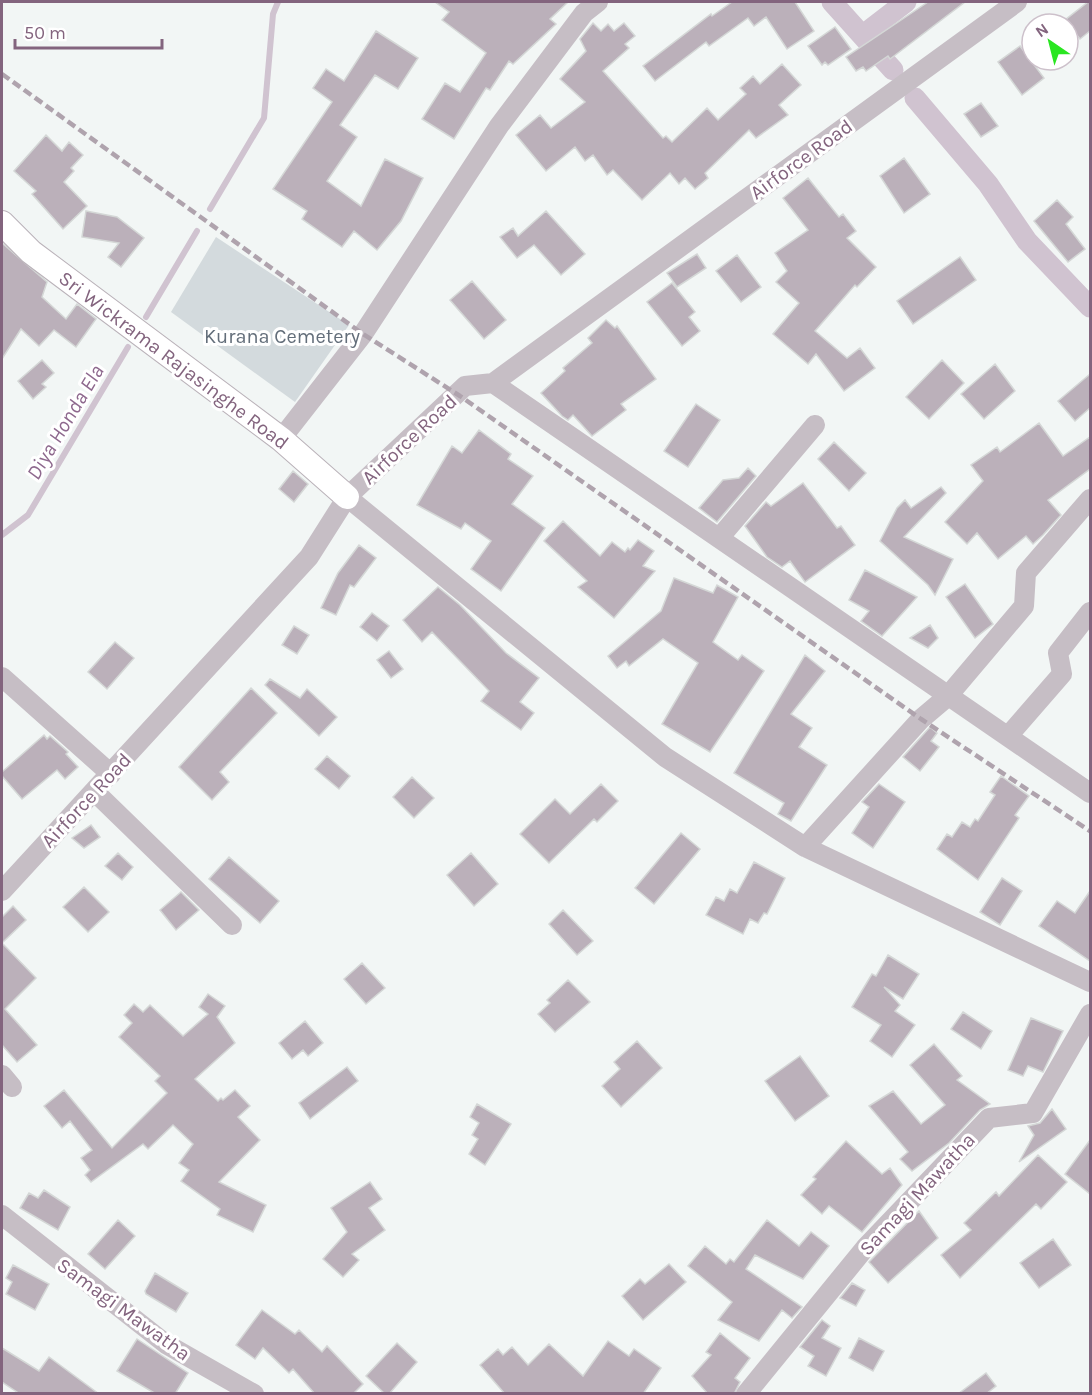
<svg xmlns="http://www.w3.org/2000/svg" width="1092" height="1395" font-family="Karla,sans-serif">
  <rect width="100%" height="100%" fill="#f2f6f5"/>
  <path fill="#d3dadd" d="M216,237L349,325L295,402L171,312Z"/>
  <g fill="none" stroke-linecap="round" stroke-linejoin="round">
    <path stroke="#d0c3d0" stroke-width="6" d="M210,209L264,118L273,14L278,2
      M146,317L197,231
      M2,535L28,515L128,347"/>
    <path stroke="#d0c3d0" stroke-width="21" d="M832,2L893,70
      M863,35L906,2
      M915,98L988,184L1027,241L1090,307"/>
  </g>
  <path fill="#bbb0ba" stroke="#d4d7d6" stroke-width="1.5" d="M435,2H568L550,19L556,24L513,64L509,61L490,90L486,88L454,139L422,119L445,83L460,92L486,53L442,20L449,12Z
    M732,2H795L814,31L787,49L766,17L754,26L748,18L709,46L706,42L655,81L643,66L711,14L712,16Z
    M928,2H965L890,59L888,56L866,71L863,67L856,71L846,57Z
    M1088,2H1090V31L1080,39L1065,20Z
    M593,23L601,31L608,24L614,31L624,23L635,36L625,44L629,48L603,71L663,138L666,136L672,142L707,108L718,120L746,94L740,88L753,76L760,84L782,64L801,85L779,105L788,115L756,138L749,130L705,173L708,178L695,189L685,178L679,184L670,173L642,200L613,170L607,175L593,155L585,161L575,147L546,171L516,135L540,115L551,128L585,102L560,79L586,51L580,39Z
    M835,27L851,49L828,65L825,62L822,65L808,46Z
    M376,31L418,58L398,89L375,75L340,125L357,137L327,181L361,206L385,159L423,178L401,221L377,250L354,231L342,247L302,219L307,211L273,189L332,102L313,88L326,69L344,81Z
    M1020,46L1044,78L1022,95L998,62Z
    M981,103L998,126L981,137L964,114Z
    M46,135L62,151L69,142L83,155L71,168L74,171L64,182L87,206L63,229L32,194L36,191L14,171Z
    M904,158L930,194L904,213L880,176Z
    M808,178L839,217L843,214L856,231L847,238L876,267L857,287L855,285L815,331L847,358L860,348L875,368L844,391L816,354L808,364L773,334L799,303L776,282L787,271L775,253L808,230L783,198Z
    M1057,200L1073,217L1066,224L1085,249L1068,262L1034,221Z
    M86,211L117,217L144,238L121,267L108,257L119,243L82,237Z
    M546,211L585,254L561,275L534,245L517,258L500,237L513,228L518,236Z
    M2,243L47,282L42,297L66,319L77,304L96,319L76,347L54,330L39,346L21,329L2,359Z
    M697,254L706,268L677,287L667,273Z
    M737,255L761,287L741,302L716,271Z
    M960,257L976,280L913,324L897,301Z
    M472,281L506,320L484,339L450,300Z
    M672,283L695,312L689,317L700,331L682,346L647,302Z
    M606,320L615,328L617,326L656,379L621,404L626,410L592,436L573,415L568,420L562,416L541,393L565,371L563,368L592,343L588,338Z
    M42,360L54,373L42,384L46,387L33,399L18,381Z
    M942,360L964,383L929,419L906,397Z
    M995,364L1015,391L984,419L961,394Z
    M1090,374V408L1075,421L1058,401Z
    M696,404L720,420L688,467L664,451Z
    M1039,423L1063,456L1090,437V469L1048,500L1061,515L1043,535L1033,544L1026,536L998,559L977,533L967,544L945,522L983,481L971,465L997,447L1000,452Z
    M479,430L511,454L508,459L533,476L512,504L545,528L501,591L471,569L491,541L465,523L461,529L417,505L452,446L462,453Z
    M834,442L866,473L849,491L818,459Z
    M748,468L756,476L717,522L699,508L723,480L739,478Z
    M293,471L308,484L294,502L279,489Z
    M803,483L837,528L841,526L855,545L805,582L790,561L782,567L767,557L745,526L766,502L771,506Z
    M941,487L946,493L904,537L953,559L935,595L928,585L880,541L897,508L905,500L911,508Z
    M563,521L600,556L612,542L625,552L628,548L630,550L638,540L654,551L643,566L655,571L614,618L578,587L587,581L544,541Z
    M359,545L376,558L354,587L350,585L336,615L321,608L338,573Z
    M865,570L917,597L882,636L861,621L869,611L849,600Z
    M674,578L713,593L717,585L738,597L713,642L738,660L742,655L764,671L710,752L662,724L698,663L663,639L629,666L626,661L617,668L608,656L661,611Z
    M965,584L993,624L975,638L946,597Z
    M438,587L460,605L506,653L539,678L520,702L534,713L521,730L481,701L489,691L432,632L422,642L403,620Z
    M372,613L389,626L377,641L360,627Z
    M930,625L938,638L928,648L910,638Z
    M294,626L309,635L297,654L282,645Z
    M115,642L134,658L107,689L88,672Z
    M389,651L403,669L391,678L377,660Z
    M805,655L825,671L791,714L812,728L799,747L827,765L791,821L778,814L784,803L734,773Z
    M270,679L300,698L307,689L337,717L319,736L265,685Z
    M251,688L277,713L220,772L229,782L212,800L179,767Z
    M930,727L937,733L931,741L939,747L920,771L903,757Z
    M44,735L47,739L50,736L68,752L66,754L78,767L65,779L57,770L22,799L2,776V772Z
    M327,756L350,776L339,789L315,769Z
    M1001,776L1029,796L1015,815L1019,818L978,880L937,849L947,834L952,837L962,822L970,827L975,819L978,821L995,795L990,792Z
    M412,777L434,798L414,818L393,797Z
    M601,784L618,801L597,822L594,819L549,863L520,834L555,799L570,814Z
    M879,784L905,802L873,848L852,833L869,807L862,802Z
    M91,825L100,837L84,848L72,838Z
    M681,833L700,849L654,904L635,888Z
    M118,853L133,867L122,880L105,866Z
    M471,853L498,884L474,906L447,875Z
    M229,857L279,901L260,923L209,879Z
    M754,862L785,878L767,914L764,913L758,923L750,919L743,934L706,915L716,897L724,901L730,889L737,893Z
    M1002,878L1022,891L1000,925L980,912Z
    M84,887L109,912L88,932L63,907Z
    M1090,891V961L1039,926L1057,901L1075,913Z
    M181,892L199,910L176,930L160,910Z
    M13,906L26,920L2,943V917Z
    M563,910L593,941L577,955L549,924Z
    M2,943L36,978L5,1009L37,1045L17,1062L2,1045Z
    M888,955L919,974L903,999L884,987L900,1005L895,1011L915,1025L892,1057L870,1041L881,1025L852,1007L872,974L876,976Z
    M362,963L385,988L366,1004L344,979Z
    M568,980L590,1002L555,1032L538,1014L550,1003L547,1000Z
    M208,994L225,1006L217,1017L235,1043L195,1079L218,1101L221,1098L223,1100L235,1090L250,1106L238,1117L260,1140L219,1182L266,1205L253,1232L217,1215L220,1209L181,1181L189,1170L179,1163L193,1144L173,1125L148,1149L143,1144L91,1182L85,1175L90,1170L81,1158L92,1150L70,1121L62,1128L44,1106L64,1090L112,1148L167,1093L155,1081L160,1076L119,1037L132,1023L124,1015L134,1004L143,1012L150,1005L183,1036L208,1014L199,1007Z
    M963,1012L992,1031L981,1049L951,1029Z
    M1031,1018L1063,1031L1043,1072L1028,1066L1023,1076L1008,1070Z
    M305,1021L323,1043L308,1056L303,1050L292,1059L279,1043Z
    M637,1041L662,1068L621,1107L602,1086L620,1069L614,1062Z
    M934,1044L962,1076L957,1080L990,1104L980,1110L949,1143L912,1171L900,1159L908,1152L869,1106L893,1091L921,1124L945,1105L910,1065Z
    M800,1056L829,1096L795,1121L765,1081Z
    M347,1067L358,1081L310,1119L299,1103Z
    M477,1104L511,1124L485,1165L469,1154L478,1139L472,1135L479,1123L470,1117Z
    M1052,1109L1066,1129L1019,1162L1034,1135L1028,1126L1040,1123Z
    M1090,1140V1194L1065,1174Z
    M846,1141L882,1174L890,1168L902,1185L862,1232L829,1206L822,1214L801,1195L816,1179L813,1177Z
    M1038,1155L1067,1182L1041,1209L1036,1204L960,1278L941,1255L971,1230L964,1223L996,1192L999,1196Z
    M370,1182L382,1199L369,1208L385,1230L352,1254L359,1260L343,1277L323,1259L347,1232L331,1208Z
    M44,1190L70,1207L58,1230L20,1208L29,1193L38,1198Z
    M919,1211L938,1238L888,1283L869,1262Z
    M118,1220L135,1236L105,1269L88,1254Z
    M767,1220L799,1246L811,1232L829,1246L803,1279L755,1255L746,1269L802,1307L792,1318L782,1310L759,1341L718,1320L732,1302L688,1266L705,1246L726,1264L730,1259L734,1262Z
    M1053,1239L1071,1265L1039,1288L1020,1263Z
    M669,1264L686,1282L643,1320L622,1296L640,1279L645,1284Z
    M13,1265L49,1284L35,1310L6,1294L12,1282L6,1278Z
    M155,1273L188,1293L176,1312L146,1294L145,1291Z
    M852,1283L865,1290L856,1306L840,1298Z
    M262,1310L295,1334L299,1330L322,1352L327,1346L363,1384L353,1394H315L293,1369L289,1373L263,1348L255,1359L236,1345Z
    M822,1320L830,1326L822,1338L841,1348L826,1376L808,1366L814,1356L800,1347Z
    M720,1333L750,1358L735,1378L740,1382L734,1394H708L692,1376L711,1355L706,1352Z
    M859,1338L884,1351L873,1371L849,1358Z
    M137,1339L188,1373L175,1394H156L117,1371Z
    M608,1341L629,1356L634,1349L661,1368L643,1394H505L480,1365L498,1349L503,1355L512,1347L528,1365L549,1344L583,1376Z
    M397,1343L417,1362L389,1394H385L366,1376Z
    M2,1348L39,1371L49,1357L99,1394H20L2,1382Z
    M986,1373L996,1386L986,1394H958Z"/>
  <g fill="none" stroke-linecap="round" stroke-linejoin="round">
    <defs>
      <path id="major" d="M2,223L31,252L281,439L347,497"/>
    </defs>
    <use href="#major" stroke="#bab2b9" stroke-width="26"/>
    <path stroke="#c6bec5" stroke-width="20" d="M493,383L1090,793
      M281,439L363,334L499,126L584,13L598,2
      M347,497L665,757L805,847L1090,982
      M720,537L815,425
      M2,677L111,774
      M1009,735L1062,674L1058,653L1090,612
      M94,791L232,925
      M805,847L921,719L947,697L1024,606L1026,573L1090,499
      M2,891L309,557L347,497L465,386L493,383L1017,2
      M2,1075L12,1087
      M2,1215L166,1344L254,1394
      M746,1394L865,1248L989,1118L1033,1113L1090,1014"/>
    <use href="#major" stroke="#fff" stroke-width="24"/>
    <path stroke="#afa3ad" stroke-width="4.5" stroke-dasharray="9 4.5" stroke-linecap="butt" d="M2,74L363,334L460,396L921,719L1090,831"/>
  </g>
  <g text-anchor="middle" stroke-width="6" stroke-linejoin="round" paint-order="stroke">
    <g font-size="20" fill="#83647e" stroke="#fff">
      <text transform="translate(801 159) rotate(-36)" y="7">Airforce Road</text>
      <text transform="translate(174 360) rotate(37)" y="7">Sri Wickrama Rajasinghe Road</text>
      <text transform="translate(409 439) rotate(-43)" y="7">Airforce Road</text>
      <text transform="translate(86 800) rotate(-47)" y="7">Airforce Road</text>
      <text transform="translate(917 1194) rotate(-47)" y="7">Samagi Mawatha</text>
      <text transform="translate(124 1309) rotate(36)" y="7">Samagi Mawatha</text>
    </g>
    <g font-size="20" fill="#636e7a" stroke="#fff">
      <text x="282" y="343">Kurana Cemetery</text>
    </g>
    <g font-size="21" font-style="italic" fill="#8e698e" stroke="#fff">
      <text transform="translate(65 422) rotate(-59)" y="7">Diya Honda Ela</text>
    </g>
  </g>
  <rect width="1092" height="1395" fill="none" stroke="#83647e" stroke-width="6"/>
  <g transform="translate(1050 42) rotate(325)"><circle r="28" fill="#ffffff" stroke="#cdc1cb" stroke-width="1.5"/>
  <path d="M0-4.5L10 22L0 15L-10 22Z" fill="#2ae621"/>
  <text y="-9" font-size="16" font-weight="bold" text-anchor="middle" fill="#83647e">N</text>
  </g>
  <path d="M15 39v9h147v-9" fill="none" stroke="#83647e" stroke-width="3"/>
  <text x="24" y="39" font-size="18" fill="#83647e" stroke="#ffffff" stroke-width="4.5" paint-order="stroke">50 m</text>
</svg>
